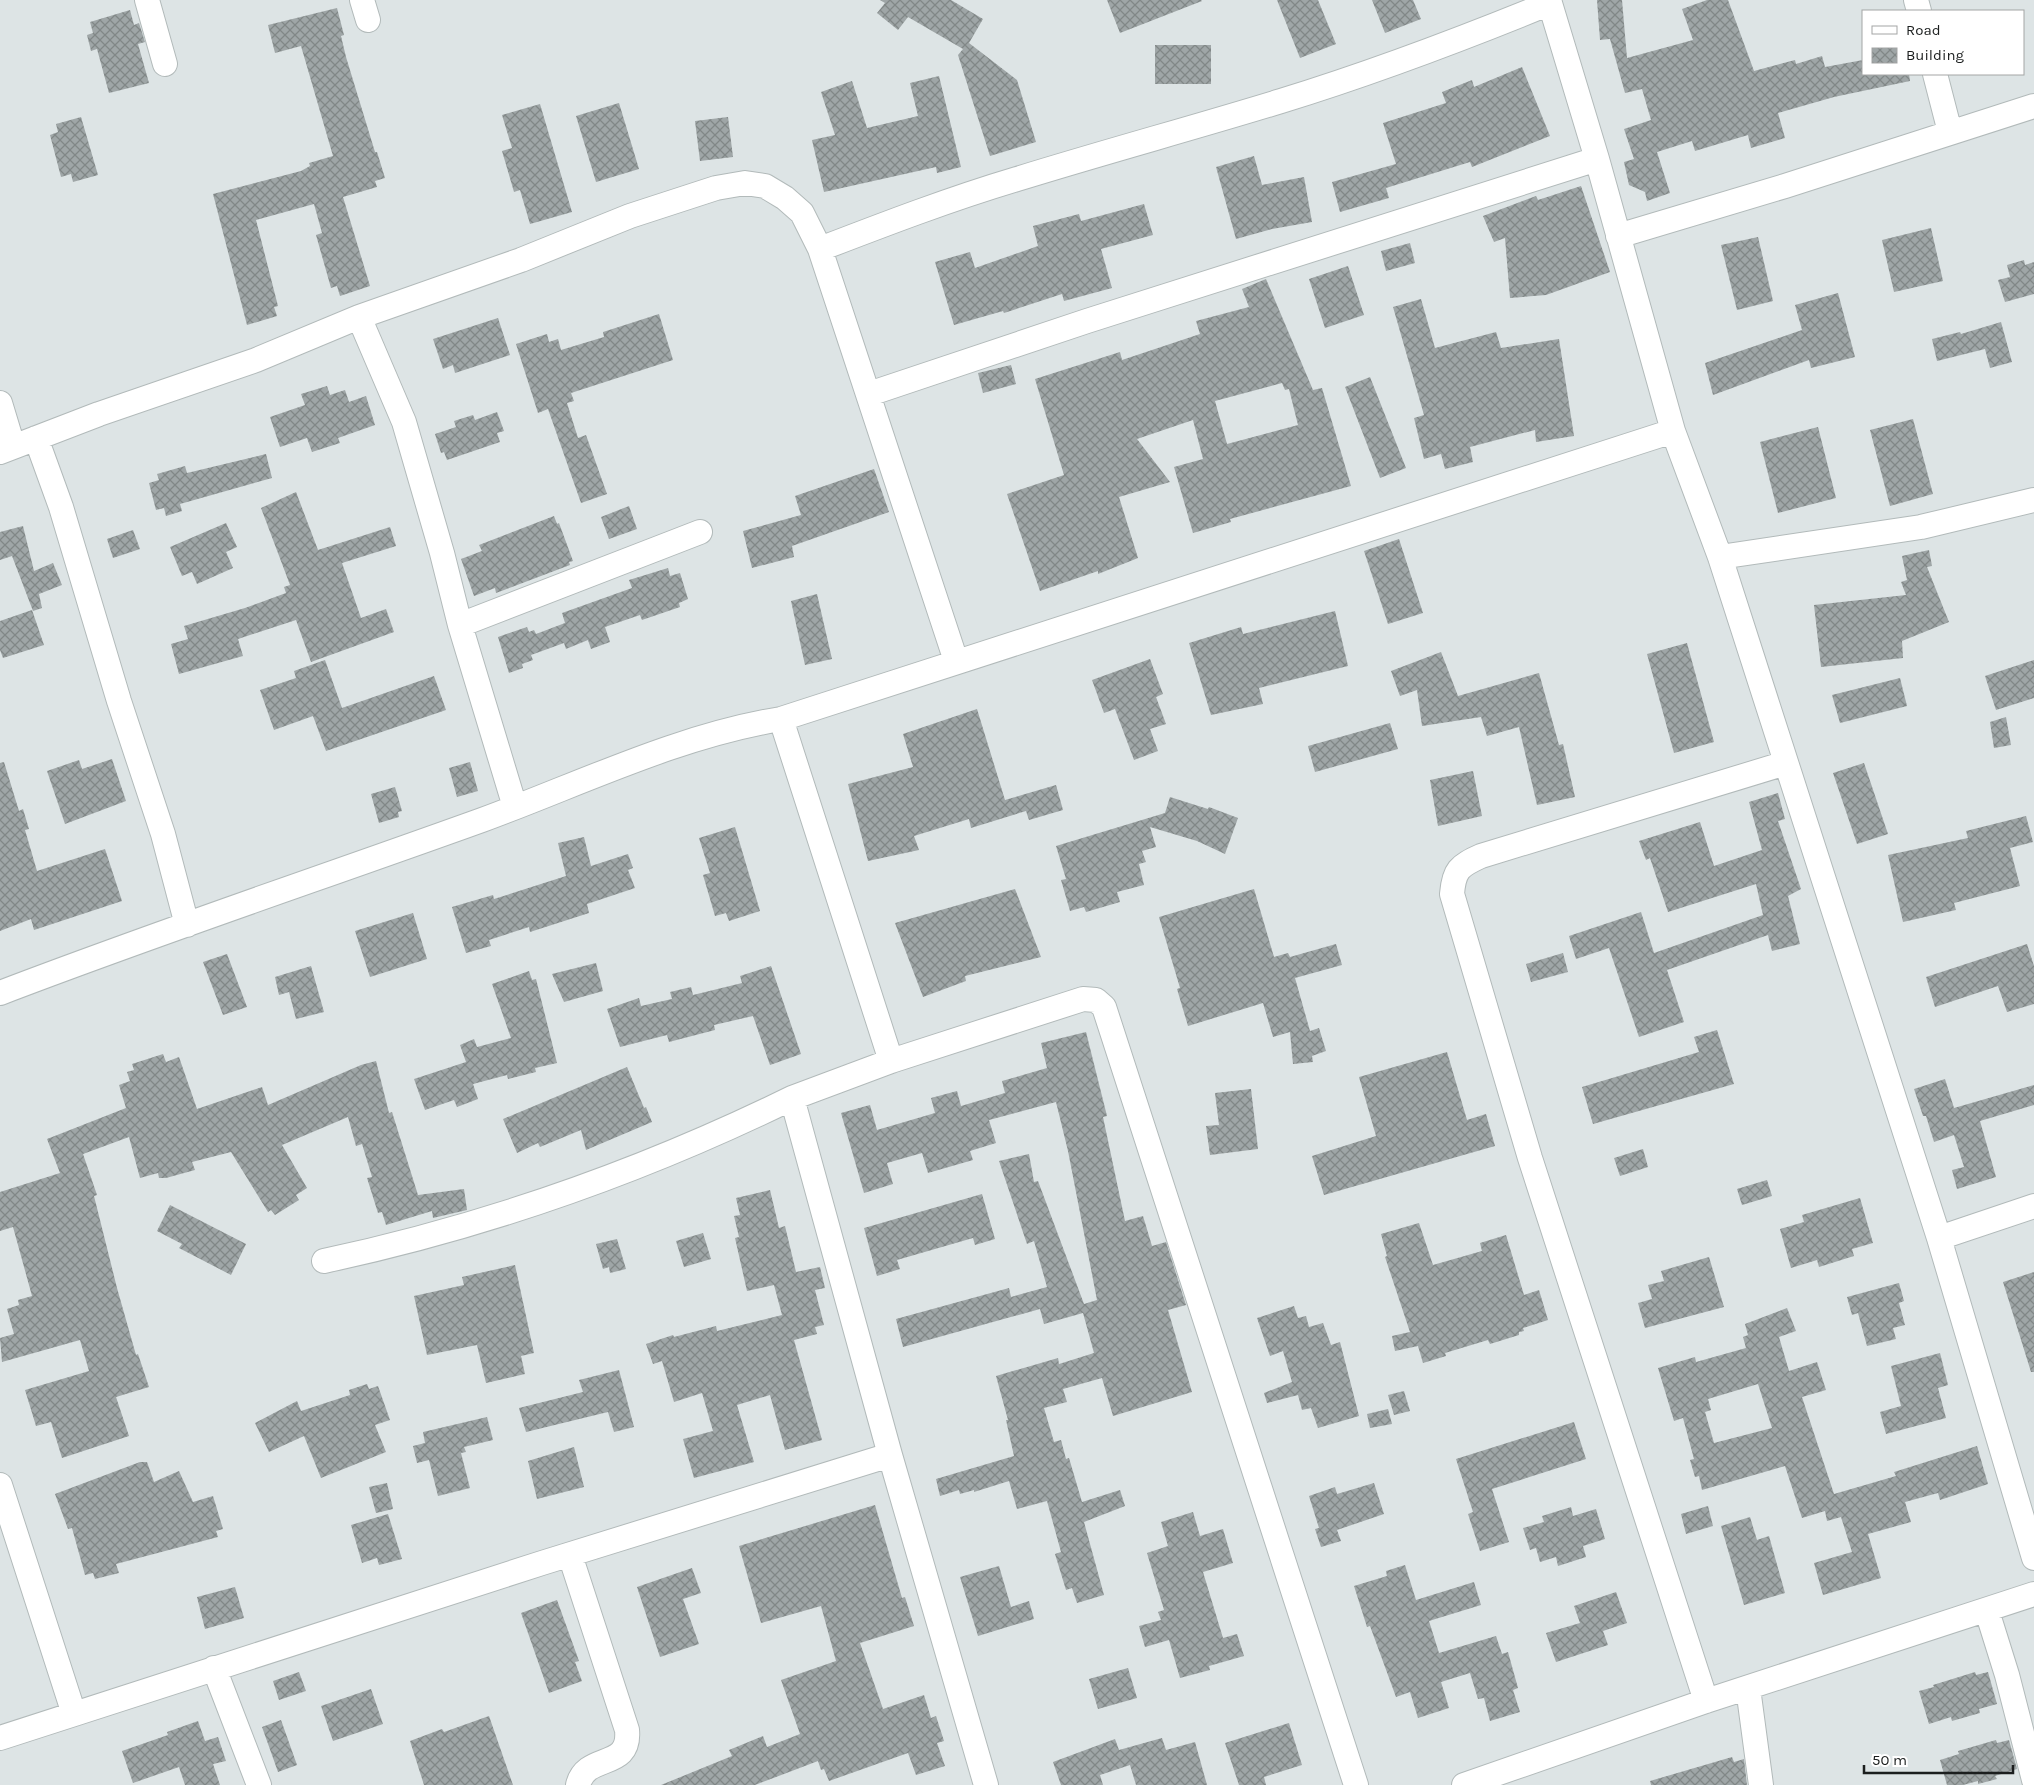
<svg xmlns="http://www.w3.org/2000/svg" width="2034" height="1785" font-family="Karla,sans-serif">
  <defs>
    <pattern id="building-cross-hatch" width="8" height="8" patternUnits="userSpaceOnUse" patternTransform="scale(1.25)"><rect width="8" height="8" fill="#9fa6a7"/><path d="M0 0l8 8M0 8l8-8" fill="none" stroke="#818787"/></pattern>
  </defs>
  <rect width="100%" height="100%" fill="#dde4e5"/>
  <path fill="url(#building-cross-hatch)" fill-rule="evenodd" d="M880,0H951L983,19L969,43L1017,80L1036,142L990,156L958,55L963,49L908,17L898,30L877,13L885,3Z
    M1107,0H1201L1202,1L1120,33Z
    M1277,0H1318L1336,44L1300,58Z
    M1372,0H1413L1421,19L1385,33Z
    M1597,0H1622L1627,58L1693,40L1682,9L1707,0H1728L1754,71L1795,60L1796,64L1822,56L1825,67L1863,60V74H1909L1910,81L1834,97L1778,113L1785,138L1751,148L1748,135L1695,151L1692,141L1657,152L1670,193L1647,201L1645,192L1629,185L1624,162L1634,159L1624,129L1651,120L1642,89L1625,93L1610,39L1600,40Z
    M337,8L344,35L341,36L346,57L375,152H377L385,178L375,181L377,187L343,197L370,286L340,296L337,286L331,288L316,235L322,233L314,204L256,220L278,306L274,307L277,316L247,325L213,194L301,171L310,166L309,163L333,156L301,46L275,53L268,25Z
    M130,10L134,25L139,23L145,42L138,44L149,83L109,93L97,49L91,51L87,35L93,33L90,22Z
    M1155,45H1211V84H1155Z
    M1522,67L1550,136L1472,167L1470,162L1386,188L1389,198L1340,212L1332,182L1396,164L1383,123L1446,103L1442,92L1472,80L1474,87Z
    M939,76L961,167L937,173L936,167L824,192L812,140L835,135L821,92L852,81L867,128L918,116L910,83Z
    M619,103L639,169L596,182L576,116Z
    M540,104L572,212L530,224L520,190L514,192L502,151L512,148L502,115Z
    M81,117L98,175L73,182L71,174L61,177L50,135L58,132L56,124Z
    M728,117L733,157L700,161L695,121Z
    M1254,156L1262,185L1304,177L1312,222L1272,229L1236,239L1216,167Z
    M1581,186L1610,272L1546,295L1510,298L1505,238L1494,242L1483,216L1536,196L1538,200Z
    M1144,204L1153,235L1101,249L1112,288L1064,301L1062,294L1004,313L1003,311L954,325L935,262L970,252L975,268L1038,246L1033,226L1079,214L1081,221Z
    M1931,228L1943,281L1894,292L1882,240Z
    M1758,237L1773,301L1737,310L1721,245Z
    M1410,243L1415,263L1386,271L1381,251Z
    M2024,260L2025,265L2034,262V294L2005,302L1998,280L2010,277L2007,265Z
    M1348,266L1364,315L1325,328L1309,279Z
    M1266,279L1313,390L1322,388L1351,486L1230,519L1231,522L1193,533L1174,467L1203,459L1193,420L1137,439L1170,482L1119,497L1138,558L1098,574V571L1040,591L1007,494L1064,475L1035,379L1120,352L1122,360L1200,334L1196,321L1249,307L1242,289ZM1282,383L1285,390L1289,389L1298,425L1227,444L1215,401Z
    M1838,293L1855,357L1811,368L1809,360L1713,395L1705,363L1802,330L1795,305Z
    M1421,299L1435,348L1496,332L1501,348L1559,339L1574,436L1536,442L1535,430L1470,447L1473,462L1445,469L1441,454L1424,459L1414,418L1424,415L1393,307Z
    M659,314L673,360L571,393L574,401L567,403L578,438L586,435L607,494L581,503L548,409L538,413L516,344L547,334L549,342L558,339L561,350L604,337L603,332Z
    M498,318L510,355L455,373L453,365L443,369L433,339Z
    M2001,322L2012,362L1990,368L1985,349L1937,361L1932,339L1960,332L1961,334Z
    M1011,365L1016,384L983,393L978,373Z
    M1370,377L1406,468L1380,478L1345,387Z
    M327,386L330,395L345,390L349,402L366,396L375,425L338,438L340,443L312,452L307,438L280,447L270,417L305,405L301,394Z
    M497,412L504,431L497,433L500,442L447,460L444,452L441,453L435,434L456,427L454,421L473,415L475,420Z
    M1913,419L1933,494L1890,506L1870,430Z
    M1818,427L1836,498L1778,513L1760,442Z
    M266,454L272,478L180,504L182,511L166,516L164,508L156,510L149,483L159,480L157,474L185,466L187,473Z
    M874,469L889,512L792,546L794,557L752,568L743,531L801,515L795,496Z
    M296,492L318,550L390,527L396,546L342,563L361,618L386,609L394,632L311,662L296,620L238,639L243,656L179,674L171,644L188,639L184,626L245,608L286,593L284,587L290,585L261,508Z
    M629,506L637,529L609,539L601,517Z
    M554,516L557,524L559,523L573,561L569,562L570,565L496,593L495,588L474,596L461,559L482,551L479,545Z
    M226,523L237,547L226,552L233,568L197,584L192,572L182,576L170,547Z
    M23,526L34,571L53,563L62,585L39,594L42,608L33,611L12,556L0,560V532Z
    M133,530L140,549L113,558L107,539Z
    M1399,539L1423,613L1388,624L1364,551Z
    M1929,550L1932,566L1927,567L1949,622L1902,641L1903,658L1821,667L1814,605L1906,595L1901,582L1907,580L1902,556Z
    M668,568L670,576L680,573L688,599L679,603L680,607L642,620L640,615L605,627L610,642L591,649L588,640L566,649L564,643L531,655L533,660L522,664L523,668L509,673L498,637L527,627L529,632L534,630L536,634L565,623L562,613L632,588L629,580Z
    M817,594L832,659L805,665L791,601Z
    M32,610L44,645L3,658L0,650V621Z
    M1335,611L1348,666L1259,688L1263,704L1211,715L1189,643L1241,627L1243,634Z
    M1687,643L1714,742L1674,753L1647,654Z
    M1441,652L1458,696L1539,673L1559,745L1563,744L1575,797L1537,805L1519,727L1487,736L1481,717L1422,726L1417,690L1400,696L1391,671Z
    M1150,659L1163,694L1156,697L1166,724L1150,729L1158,751L1134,760L1115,709L1104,713L1092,680Z
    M325,660L342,708L434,676L446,710L326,751L313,716L274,730L260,690L296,678L294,671Z
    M2034,660V698L1996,710L1985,676Z
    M1900,678L1907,706L1840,723L1832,695Z
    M977,709L1005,800L1056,785L1063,810L1029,820L1026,811L971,828L969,819L914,836L919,850L868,861L848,784L913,767L903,734Z
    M2006,717L2011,745L1994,748L1990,722Z
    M1390,723L1398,749L1315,772L1308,746Z
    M112,759L126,801L65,824L47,771L79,760L82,769Z
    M4,762L19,811L23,809L29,829L25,830L37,871L105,849L122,901L34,930L31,919L0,931V763Z
    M470,762L478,791L457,797L449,768Z
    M1864,763L1888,834L1857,844L1833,773Z
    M1473,771L1482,816L1438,826L1430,780Z
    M395,787L402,811L398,812L399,817L379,823L371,794Z
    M1778,793L1785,819L1778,821L1801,889L1788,896L1800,944L1772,951L1768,935L1667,970L1684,1022L1639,1037L1609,948L1576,959L1569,936L1641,912L1654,953L1763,915L1756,884L1668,912L1650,858L1646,860L1639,841L1700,822L1714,866L1762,850L1749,802Z
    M1170,797L1208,809L1209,807L1238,818L1225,854L1197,841L1150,827L1156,847L1142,851L1146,862L1139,864L1144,885L1117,892L1120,902L1086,912L1084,907L1070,911L1061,880L1066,879L1056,846L1165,813Z
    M2026,816L2033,842L2010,848L2020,886L1954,903L1956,910L1903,922L1888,855L1968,838L1966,831Z
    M735,827L760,911L729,921L726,913L715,916L703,875L710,873L699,838Z
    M584,837L591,866L628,854L633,868L628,870L635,888L587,904L589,913L530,932L529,927L489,940L491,946L466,953L452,907L493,895L494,899L566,876L558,843Z
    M1015,889L1041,957L965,976L966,981L923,997L895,923Z
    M1254,889L1274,957L1288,953L1290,957L1336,944L1342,965L1295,978L1310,1031L1319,1028L1326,1051L1312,1056L1313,1062L1293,1064L1290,1032L1273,1037L1263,1003L1188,1026L1177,989L1180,988L1159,917Z
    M413,913L427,959L370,977L355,931Z
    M2027,944L2034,966V1004L2007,1012L1998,986L1935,1007L1926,977Z
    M1563,953L1568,972L1531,982L1526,964Z
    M227,954L247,1007L223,1015L203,962Z
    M596,963L603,991L564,1002L552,974Z
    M311,966L324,1012L296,1019L289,992L279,995L275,977Z
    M771,966L801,1054L770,1065L753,1016L714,1025L715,1030L669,1042L667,1035L620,1047L607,1009L639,998L641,1006L672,999L670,992L691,987L693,995L742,983L740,976Z
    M529,971L532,980L536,979L557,1063L535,1068L536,1072L508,1079L507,1075L473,1084L478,1099L457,1107L454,1100L425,1110L414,1079L466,1062L460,1045L474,1039L477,1047L511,1038L492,984Z
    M1717,1030L1734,1084L1593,1124L1582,1087L1699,1052L1694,1037Z
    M1086,1032L1107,1116L1103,1117L1125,1221L1143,1216L1152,1246L1166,1242L1186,1305L1168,1310L1192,1392L1113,1416L1102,1378L1063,1389L1067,1402L1044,1408L1054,1442L1061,1440L1066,1459L1069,1458L1082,1502L1120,1490L1125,1506L1084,1522L1104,1595L1077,1603L1072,1588L1066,1590L1055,1554L1061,1552L1047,1501L1017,1509L1009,1481L974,1492V1490L960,1494L959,1490L940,1496L936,1479L1014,1456L1006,1420H1008L996,1376L1058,1358L1059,1364L1094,1353L1083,1313L1044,1324L1040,1309L903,1347L896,1319L1009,1288L1011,1297L1047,1287L1034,1241L1027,1244L999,1161L1029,1154L1034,1182L1038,1181L1084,1304L1097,1300L1068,1151L1056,1102L989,1120L996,1143L970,1151L973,1160L928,1173L922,1153L887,1163L893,1184L864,1193L841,1113L870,1105L877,1130L935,1113L931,1098L957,1091L961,1106L1005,1093L1002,1081L1047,1068L1041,1043Z
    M1447,1052L1467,1120L1486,1114L1495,1146L1324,1195L1312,1156L1376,1136L1359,1077Z
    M163,1054L166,1062L179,1057L197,1109L262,1087L268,1105L361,1065L376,1061L389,1113L392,1112L418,1195L464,1189L467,1210L433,1218L432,1211L386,1225L382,1212L378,1213L367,1178L372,1177L362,1144L356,1146L348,1117L282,1145L307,1188L296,1195L299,1200L275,1215L271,1210L268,1212L231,1152L192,1162L195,1170L166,1178H159L158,1173L140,1178L129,1137L83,1154L97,1195L94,1196L117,1288L136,1355L138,1354L149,1387L116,1397L129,1436L62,1458L51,1422L36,1426L25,1390L89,1371L80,1340L2,1362L0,1338L14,1334L7,1309L19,1305L18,1300L32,1296L13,1227L0,1231V1192L60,1173L47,1139L126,1108L119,1085L130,1081L127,1072L134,1070L132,1064Z
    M627,1067L644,1108L646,1107L652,1122L586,1150L581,1130L540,1147L538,1143L517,1153L503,1119Z
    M1945,1079L1954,1108L2034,1085V1105L1980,1121L1996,1177L1957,1189L1952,1170L1964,1167L1954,1135L1934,1142L1926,1116H1923L1914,1089Z
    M1251,1089L1258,1149L1210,1155L1206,1126L1219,1125L1215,1093Z
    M1643,1149L1648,1167L1620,1176L1614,1158Z
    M1767,1180L1772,1196L1742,1205L1737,1189Z
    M770,1190L779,1228L785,1226L796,1272L820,1267L825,1288L815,1290L824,1325L815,1327L817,1334L794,1340L822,1440L785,1450L770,1395L737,1405L754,1462L694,1478L683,1439L713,1431L702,1393L674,1402L662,1361L653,1364L646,1344L673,1335L674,1337L716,1326L717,1331L782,1315L774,1285L747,1291L735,1238L739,1237L734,1216L740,1215L736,1198Z
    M982,1194L995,1239L975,1245L973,1238L897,1260L900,1269L877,1276L864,1228Z
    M1860,1198L1873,1243L1852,1249L1854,1256L1819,1267L1817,1260L1791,1268L1780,1229L1804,1222L1802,1215Z
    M170,1205L246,1244L231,1275L179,1248L182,1244L157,1231Z
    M1419,1223L1433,1265L1482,1251L1480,1243L1506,1235L1524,1295L1539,1290L1548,1320L1523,1328L1524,1331L1519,1332V1335L1490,1344L1488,1340L1445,1353L1446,1356L1423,1363L1418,1346L1395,1351L1392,1336L1410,1332L1385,1257L1387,1256L1381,1234Z
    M703,1233L711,1259L684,1267L676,1241Z
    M617,1239L626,1269L610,1273L609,1267L603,1269L596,1244Z
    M1709,1257L1724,1307L1645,1328L1638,1303L1652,1299L1648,1285L1664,1281L1661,1271Z
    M515,1265L534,1353L521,1356L525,1374L486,1383L477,1345L427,1355L414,1296L464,1285L462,1277Z
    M2034,1272V1372H2031L2003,1282Z
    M1899,1283L1904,1301L1899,1303L1905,1325L1893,1328L1896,1339L1867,1346L1858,1313L1852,1315L1847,1297Z
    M1294,1306L1298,1318L1306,1316L1309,1327L1323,1323L1331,1345L1340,1342L1359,1416L1318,1428L1311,1408L1302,1410L1298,1395L1267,1403L1264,1393L1292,1382L1283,1351L1270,1356L1257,1318Z
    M1787,1308L1796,1331L1779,1337L1789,1371L1817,1362L1826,1390L1802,1397L1834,1494L1896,1476L1894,1472L1977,1446L1988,1484L1940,1500L1938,1493L1905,1502L1911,1522L1868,1534L1881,1578L1823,1595L1814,1563L1852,1552L1841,1517L1827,1521L1825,1511L1802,1518L1785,1466L1702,1490L1699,1476L1695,1477L1690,1460L1694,1459L1683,1418L1674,1421L1658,1368L1695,1357L1696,1362L1746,1348L1743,1337L1748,1335L1745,1324ZM1758,1384L1772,1428L1714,1443L1705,1412L1711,1410L1708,1399Z
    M1940,1353L1948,1385L1938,1388L1946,1418L1886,1434L1880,1412L1901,1406L1891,1366Z
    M619,1370L634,1427L614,1432L608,1412L526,1432L519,1408L583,1392L579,1380Z
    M367,1384L369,1389L378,1386L390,1420L375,1425L386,1452L321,1478L304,1436L269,1452L255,1423L297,1401L301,1411L350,1395L349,1390Z
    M1404,1391L1410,1411L1394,1415L1388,1395Z
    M1388,1409L1392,1424L1370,1428L1367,1414Z
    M487,1417L493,1440L464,1447L466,1452L461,1453L470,1488L438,1496L429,1460L417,1463L413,1446L425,1443L423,1432Z
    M1574,1422L1586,1459L1492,1489L1509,1542L1480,1551L1468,1514L1473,1512L1456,1459Z
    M574,1447L584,1487L537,1499L528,1461Z
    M140,1462H147L154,1482L179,1471L193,1502L213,1496L223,1529L216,1531L218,1537L116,1564L119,1573L95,1579L93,1573L85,1575L72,1528L68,1529L55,1494Z
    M387,1483L393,1509L376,1513L369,1487Z
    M1374,1483L1384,1514L1337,1530L1341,1541L1321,1547L1315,1529L1319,1528L1309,1496L1335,1487L1337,1494Z
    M875,1505L902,1598L905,1597L914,1626L860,1643L883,1709L924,1695L931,1718L936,1716L944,1741L937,1743L945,1766L916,1775L908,1753L829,1781L824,1769L821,1770L818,1761L755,1785H661L732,1756L729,1750L763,1736L767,1747L800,1734L781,1680L836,1661L821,1606L761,1623L739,1546Z
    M1708,1506L1713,1526L1686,1534L1681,1514Z
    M1571,1507L1573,1516L1596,1509L1605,1539L1583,1546L1586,1557L1558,1566L1556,1557L1540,1562L1536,1548L1530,1550L1523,1528L1544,1522L1542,1516Z
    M1193,1512L1200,1536L1223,1529L1233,1563L1203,1572L1223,1638L1237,1634L1244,1656L1209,1666L1210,1670L1180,1678L1169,1640L1145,1647L1139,1626L1161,1620L1158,1612L1164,1610L1147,1553L1168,1546L1161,1522Z
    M388,1514L402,1559L379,1565L377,1558L362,1563L351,1525Z
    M1750,1517L1757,1540L1769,1536L1785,1593L1744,1605L1721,1526Z
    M1405,1565L1416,1600L1474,1582L1481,1605L1429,1621L1439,1653L1496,1636L1502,1654L1508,1652L1518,1688L1513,1690L1520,1712L1490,1721L1484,1698L1478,1699L1470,1673L1441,1682L1449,1708L1418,1718L1410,1692L1396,1697L1370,1626L1367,1627L1354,1586L1387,1576L1386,1571Z
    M999,1566L1011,1607L1029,1601L1034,1619L978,1636L960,1577Z
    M692,1568L701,1593L683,1599L699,1644L660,1657L637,1587Z
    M235,1587L244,1618L205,1629L197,1597Z
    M1616,1592L1627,1623L1603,1631L1608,1645L1556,1662L1546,1633L1580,1623L1574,1606Z
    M557,1600L579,1661L575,1662L582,1681L549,1693L521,1613Z
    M1128,1668L1137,1698L1098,1709L1089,1679Z
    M299,1672L306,1691L279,1700L273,1681Z
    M1975,1672L1976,1675L1988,1672L1997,1704L1979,1709L1980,1713L1952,1721L1951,1717L1929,1724L1919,1691L1934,1687L1933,1685Z
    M371,1689L383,1724L333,1741L321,1706Z
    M489,1716L513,1785H424L410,1741L442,1729L444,1732Z
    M281,1720L297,1765L278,1772L262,1727Z
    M198,1721L205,1741L218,1737L226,1761L213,1764L220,1785H185L179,1767L133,1783L122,1751L168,1735L167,1732Z
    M1289,1723L1302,1765L1264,1777L1266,1785H1239L1225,1743Z
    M1162,1738L1166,1750L1195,1742L1207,1785H1136L1130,1765L1100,1775L1103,1785H1061L1053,1762L1115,1739L1119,1750Z
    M1996,1740L1997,1743L2009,1740L2017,1769L1995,1776L1997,1779L1978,1784V1781L1963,1785H1947L1940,1760L1959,1754L1958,1751Z
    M1732,1757L1734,1762L1744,1759L1747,1785H1651L1650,1781Z"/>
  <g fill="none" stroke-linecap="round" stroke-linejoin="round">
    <defs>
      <path id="minor" d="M147,0L165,64
        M362,0L368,20
        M1549,0L1597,159L1673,431L1720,557L1939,1238L2034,1558
        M1916,0L1919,11
        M1935,74L1950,132
        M1618,236L1785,186L2034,106
        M820,249C885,224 950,199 1017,179C1104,152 1193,128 1281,101C1372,73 1462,39 1550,3
        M359,317L404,422L442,553L460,625L515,807
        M869,394L1087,321L1597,159
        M0,403L13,446
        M36,438L61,507L119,701L163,834L187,925
        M0,452L99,414L256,360L359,317L521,260L630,216L716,188L745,183L765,186L785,198L802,213L820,249L956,661
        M1720,557L1921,527L2034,500
        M460,625L700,532
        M781,719L891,1061
        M0,993C159,932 321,878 482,820C580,784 677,736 781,719L1673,431
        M1939,1238L2034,1206
        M324,1261C487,1226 643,1171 792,1098
        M0,1485L74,1714
        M570,1555L627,1730C631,1771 586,1752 578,1785
        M1987,1611L2007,1675L2034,1780
        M214,1668L259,1785
        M1748,1688L1761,1785
        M1706,1701L1530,1158L1452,894C1454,870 1459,866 1481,856L1786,763
        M0,1738L542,1563L890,1455
        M986,1785L890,1455L792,1098L891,1061L1083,999L1096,1000L1104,1007L1356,1785
        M1464,1785L1706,1701L2034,1594"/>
    </defs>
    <use href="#minor" stroke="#b2baba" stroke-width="26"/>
    <use href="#minor" stroke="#fff" stroke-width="24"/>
  </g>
  <rect x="1862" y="10" width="162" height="65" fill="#ffffff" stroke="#a4a5a5"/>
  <rect x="1872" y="26" width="25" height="8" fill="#ffffff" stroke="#a4a5a5"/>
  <text x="1906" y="35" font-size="15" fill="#1b1e1e">Road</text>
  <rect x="1872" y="48" width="25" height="15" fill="url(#building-cross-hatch)" stroke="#a4a5a5"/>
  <text x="1906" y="60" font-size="15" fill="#1b1e1e">Building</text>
  <path d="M1864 1765v8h149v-8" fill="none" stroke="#1b1e1e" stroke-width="2.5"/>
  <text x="1872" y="1765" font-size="15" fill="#1b1e1e" stroke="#ffffff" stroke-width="4" paint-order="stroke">50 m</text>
</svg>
